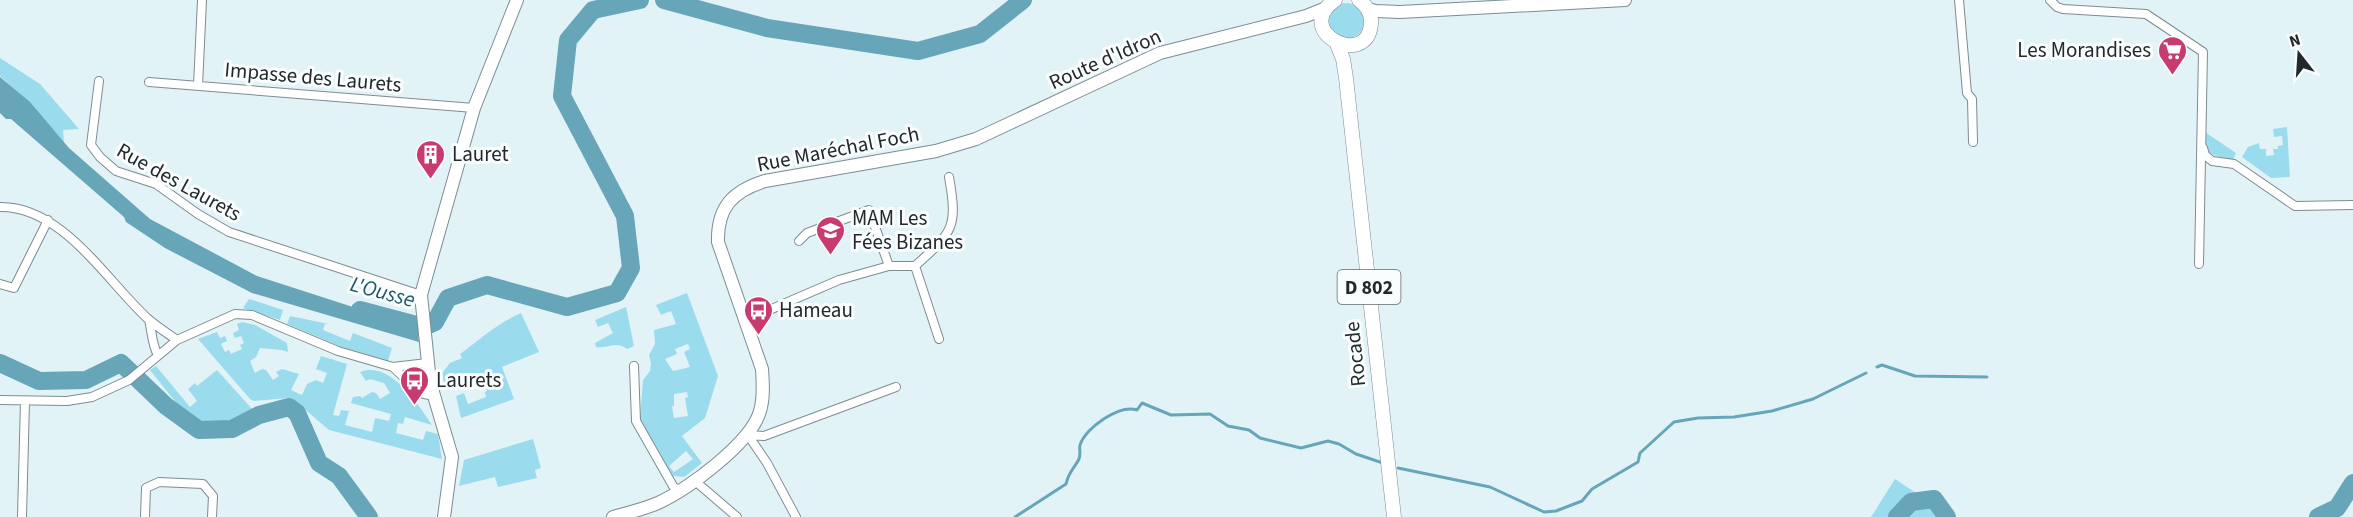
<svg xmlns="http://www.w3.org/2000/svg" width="2353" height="517" font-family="'Source Sans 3',sans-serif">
  <rect width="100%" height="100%" fill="#e2f3f8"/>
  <path fill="#9bdbee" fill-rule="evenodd" d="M1328 21a18 18 0 1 1 36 0a18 18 0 1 1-36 0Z
    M0,58L40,84L79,129L63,130L64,142L24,98L0,76Z
    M2287,127L2290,177L2271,178L2242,157L2248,147L2259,143L2260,149H2266V156L2274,155L2273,149H2278V146L2283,145L2282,136L2274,137L2273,129Z
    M2205,132L2236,153L2233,160C2212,155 2205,157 2205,132Z
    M687,293L718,376L705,418L682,436L702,463L684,477L673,476L640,419L643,380L650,371L651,363L649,355L655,344L654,330L676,324L671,311L661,315L656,305ZM688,344L690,349L684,352L690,367L673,371L665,359L677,354L675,349ZM687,392L688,397L685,398L688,416L674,418L672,406H674V394ZM686,451L693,459L674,472L669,466Z
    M249,299L283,310L280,320L243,308Z
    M626,307L634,346L627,349C616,340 608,349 596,347L595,343L613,333L608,323L598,327L595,320Z
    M521,313L539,352L502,367L514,399L461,418L456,396L464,393L468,404L486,397L485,392L487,391L482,375L445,388L442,373L450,363L462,358L460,354C480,339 498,323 521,313Z
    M290,316L329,324H325L323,330L350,341L353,333L392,348L388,361L339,346L287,324Z
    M242,322L255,325L287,343L288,352C278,348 270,350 260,348L256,357L250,361L255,373L262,369L266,370L273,380L279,376L276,372L282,369L299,374L291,390L302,395L307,384L316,380L323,383L327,373L316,369L321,356L347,364L333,415L339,416L341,410L349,411L345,425L372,432L375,418L389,421L391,414L351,403L353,397L360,396L362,398L372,392L376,393L380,399L390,393L384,383L370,379L366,381L360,372C390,360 418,404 432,425L405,417L403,424L398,423L396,433L423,440L426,431L438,434L442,459L329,430L302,407L288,398L254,401L250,399L198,339L217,332L220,338L225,336L227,341L221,344L225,352L229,350L231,354L242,349L240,345L244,343L241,336L235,338L233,333L239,330L237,324Z
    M156,366L190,407L197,401L188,389L195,383L197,386L217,370L253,410L226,424L202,422L185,414L150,370Z
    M533,439L541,468L535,470L537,478L498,487L495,477L459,486L464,460Z
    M1895,479L1952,517H1871Z"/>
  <path fill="#66a6b8" d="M0,77L30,102L69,148L150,219L257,276L390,319L416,317L419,342L252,293L165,248L126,222L124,217L11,119H6L0,113Z"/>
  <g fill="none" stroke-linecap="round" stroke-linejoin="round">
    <path stroke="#66a6b8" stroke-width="3" d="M1877,367L1882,365L1915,376L1987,377
      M1398,468L1490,487L1544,512L1556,511L1582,501L1592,489L1638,462L1640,453L1674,422L1698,418L1734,417L1772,411L1813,399L1866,373
      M1015,517L1066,484C1069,471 1074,469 1079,459C1081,454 1079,449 1080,445C1086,427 1120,404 1137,410L1142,403L1171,415L1210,414L1228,426L1249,430L1260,438L1301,448L1328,441L1339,444L1356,454L1383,463"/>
    <path stroke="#66a6b8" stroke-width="18" d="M664,0L767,28L918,51L980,34L1023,0
      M360,310L424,327L435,322L448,298L487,285L567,307L617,293L631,268L625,216L562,96L568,40L593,10L640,0
      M0,363L39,381L86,380L121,363L166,406L199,430L232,429L259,415L289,407L297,413L319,463L339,476L369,517
      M1897,517L1911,502L1934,499L1947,517
      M2318,517L2337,508L2353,483"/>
    <defs>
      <path id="street" d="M1959,0L1967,93L1972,99L1973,142
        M2050,0L2057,7L2063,9L2146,14L2203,52L2199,264
        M99,81L91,145L100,157L116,171L156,184L198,214L229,232L421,295
        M149,82L474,108
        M198,86L202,0
        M2203,148L2205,155L2212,161L2234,164L2295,206L2353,205
        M0,207C62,206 106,280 147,318C156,326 167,333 177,340
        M799,241L807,233L869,210L889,266
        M915,266L939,339
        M0,284L14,288L48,220
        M149,320C152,331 152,346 158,355
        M744,321L839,280L889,266H915C953,232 958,228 949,177
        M634,366L636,421L673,486L679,491
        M393,367L420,393L434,396
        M0,400L67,401L92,397L129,380L177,340L235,314L252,315L338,351L393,367L427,363
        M748,435L764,436L896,387
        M748,435L767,463L796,517
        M695,481L737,517
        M22,517L25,401
        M145,517L146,488L159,482L203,484L213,496L212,517"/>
      <path id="secondary" d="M1368,9L1376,11L1400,12L1625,0
        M444,517L452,457L430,382L421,295L474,108L517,0
        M613,517C628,513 644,509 658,503C687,490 752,442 760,411C764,398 763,383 762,369L718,242C717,207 733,191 765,181L936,151L976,139L1160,53L1306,16L1326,8"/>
      <path id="primary" d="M1335,0C1291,31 1367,70 1371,24C1372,13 1367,6 1359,0
        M1337,44L1343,59L1346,78L1394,517"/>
    </defs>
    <use href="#street" stroke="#7d8c91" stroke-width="10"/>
    <use href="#secondary" stroke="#7d8c91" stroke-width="14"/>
    <use href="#primary" stroke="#7d8c91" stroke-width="15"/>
    <use href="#street" stroke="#fff" stroke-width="8"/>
    <use href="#secondary" stroke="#fff" stroke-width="12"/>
    <use href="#primary" stroke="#fff" stroke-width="14"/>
  </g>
  <defs>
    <symbol id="supermarket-pin" viewBox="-11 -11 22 30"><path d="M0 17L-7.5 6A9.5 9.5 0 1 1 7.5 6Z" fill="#c73b70" stroke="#fafdfe"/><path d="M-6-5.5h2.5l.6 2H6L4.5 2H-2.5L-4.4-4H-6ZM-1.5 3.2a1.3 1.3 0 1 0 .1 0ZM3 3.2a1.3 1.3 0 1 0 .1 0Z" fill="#fff"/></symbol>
    <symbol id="building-pin" viewBox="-11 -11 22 30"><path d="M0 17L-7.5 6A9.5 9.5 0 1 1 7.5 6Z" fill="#c73b70" stroke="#fafdfe"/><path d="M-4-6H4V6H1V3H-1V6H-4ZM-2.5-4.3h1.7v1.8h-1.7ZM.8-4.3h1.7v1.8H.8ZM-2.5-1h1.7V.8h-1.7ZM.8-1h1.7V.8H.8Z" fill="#fff"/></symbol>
    <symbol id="school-pin" viewBox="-11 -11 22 30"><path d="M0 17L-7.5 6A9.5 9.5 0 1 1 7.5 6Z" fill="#c73b70" stroke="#fafdfe"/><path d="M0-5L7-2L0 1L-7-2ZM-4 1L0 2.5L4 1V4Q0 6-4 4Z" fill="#fff"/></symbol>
    <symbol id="bus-pin" viewBox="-11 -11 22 30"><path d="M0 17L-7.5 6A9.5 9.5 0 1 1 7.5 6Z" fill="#c73b70" stroke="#fafdfe"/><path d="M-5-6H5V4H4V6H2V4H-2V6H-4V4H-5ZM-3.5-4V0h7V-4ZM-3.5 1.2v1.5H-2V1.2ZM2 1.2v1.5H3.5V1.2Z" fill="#fff"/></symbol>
  </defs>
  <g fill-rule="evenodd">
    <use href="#supermarket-pin" x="2156" y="34" width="33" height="45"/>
    <use href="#building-pin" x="414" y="138" width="33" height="45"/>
    <use href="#school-pin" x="814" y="214" width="33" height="45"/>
    <use href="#bus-pin" x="742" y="294" width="33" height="45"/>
    <use href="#bus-pin" x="398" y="364" width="33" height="45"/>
  </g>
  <g text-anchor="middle" stroke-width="6" stroke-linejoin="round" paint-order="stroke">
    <rect fill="#fafdfe" stroke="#64696a" stroke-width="1.5" x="1337.5" y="270" width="63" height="34" rx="4.5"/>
    <g font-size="20" font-weight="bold" fill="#23292b">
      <text x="1369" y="294">D 802</text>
    </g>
    <g font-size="21" fill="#23292b" stroke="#fafdfe" text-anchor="start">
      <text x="2151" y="57" text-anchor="end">Les Morandises</text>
      <text x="452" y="161">Lauret</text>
      <text x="852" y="225">MAM Les<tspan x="852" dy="24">Fées Bizanes</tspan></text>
      <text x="779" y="317">Hameau</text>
      <text x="436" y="387">Laurets</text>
    </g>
    <g font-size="21" fill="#23292b" stroke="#fafdfe">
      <text transform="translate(1105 59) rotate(-24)" y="7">Route d'Idron</text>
      <text transform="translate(313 77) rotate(5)" y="7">Impasse des Laurets</text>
      <text transform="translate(838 149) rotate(-11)" y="7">Rue Maréchal Foch</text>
      <text transform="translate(179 182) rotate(29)" y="7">Rue des Laurets</text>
      <text transform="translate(1355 354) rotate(-96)" y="7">Rocade</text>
    </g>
    <g font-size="22" font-style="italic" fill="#235866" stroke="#fafdfe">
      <text transform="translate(383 291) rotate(15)" y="8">L'Ousse</text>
    </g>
  </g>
  <g transform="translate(2299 54) rotate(343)" stroke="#fafdfe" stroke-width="4.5" paint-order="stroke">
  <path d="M0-4.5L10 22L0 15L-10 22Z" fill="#23292b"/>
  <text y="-9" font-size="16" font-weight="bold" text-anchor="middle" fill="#23292b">N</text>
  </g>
</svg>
